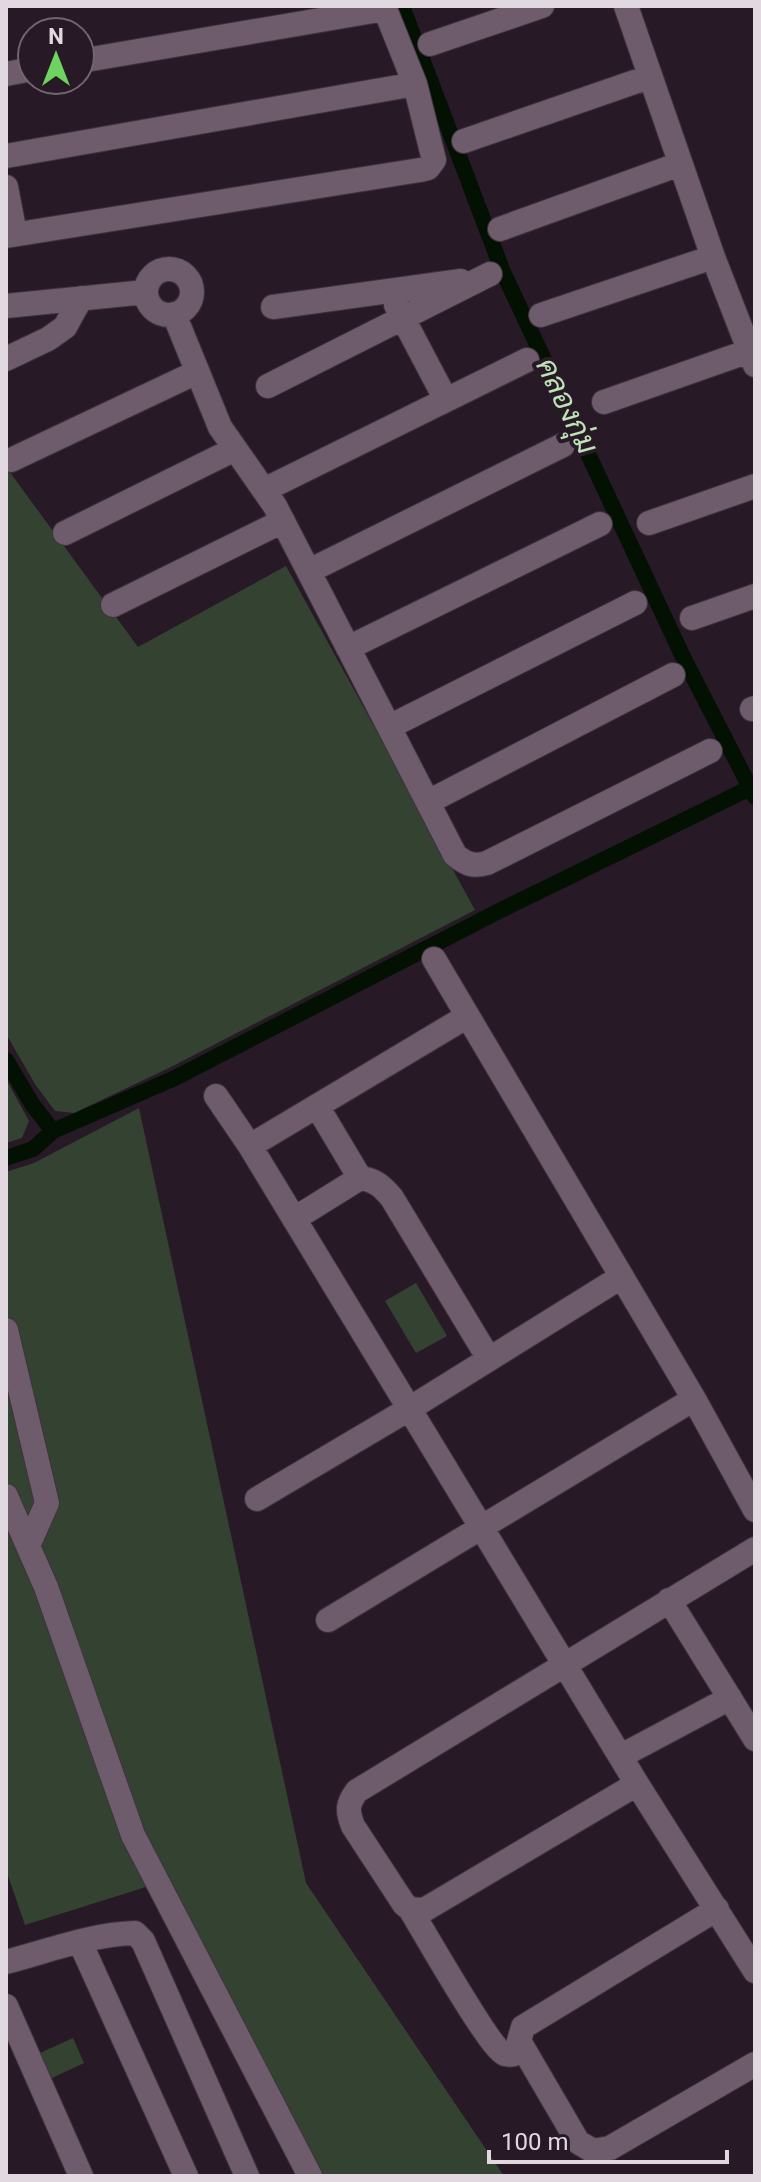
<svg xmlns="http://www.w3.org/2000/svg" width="761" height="2182" font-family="Roboto,Sarabun,sans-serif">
  <rect width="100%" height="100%" fill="#281926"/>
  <path fill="#344331" d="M6,467L138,647L286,566L475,910L169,1068L74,1113L55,1111L35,1084L6,1034Z
    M6,1079L29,1121L22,1138L6,1143Z
    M139,1108L306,1883L504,2176H301L149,1886L25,1925L6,1870V1172L34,1163Z
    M416,1283L447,1336L416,1353L385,1301Z
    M73,2038L84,2063L50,2079L38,2054Z"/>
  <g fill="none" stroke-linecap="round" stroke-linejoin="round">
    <path stroke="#031102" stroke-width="16" d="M402,6L503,272L684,659L755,797
      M6,1060L32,1104L53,1131L33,1149L6,1158
      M53,1131L175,1078L501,910L750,788"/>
    <defs>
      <path id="minor" d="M626,6L713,257L755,365
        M430,44L542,6
        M6,74L32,69
        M464,141L649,77
        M6,156L415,84
        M6,187L15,234
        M500,229L680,164
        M6,236L420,170L428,168L434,160L415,84L385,9L80,61
        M146 292a23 23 0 1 1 46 0a23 23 0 1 1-46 0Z
        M396,305L446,400
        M6,306L146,292
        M273,307L461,281
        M174,314L220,427L275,506L455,855C466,864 473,867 487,863L710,751
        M541,315L713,257
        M6,359L48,339L65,327L81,298
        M268,386L490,274
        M604,402L755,349
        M11,460L197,372
        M264,490L527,360
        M649,523L755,486
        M65,533L235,449
        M309,571L563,445
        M113,605L283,521
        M692,618L755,596
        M348,648L600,524
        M752,709L755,708
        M389,727L635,603
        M428,802L673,675
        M434,959L694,1399L755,1510
        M216,1096L250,1146L637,1784L755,1971
        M317,1106L360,1178
        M250,1146L466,1017
        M294,1219L360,1178C375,1180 382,1186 392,1198L489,1359
        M6,1330L47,1503L28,1546
        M6,1496L46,1587L133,1835L310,2176
        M257,1499L409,1409L621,1277
        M669,1600L755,1739
        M328,1620L694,1399
        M621,1756L730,1698
        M410,1909L424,1910L637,1784
        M717,1909L523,2027L519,2041L578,2142L593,2151L610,2148L755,2064
        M80,1942L186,2176
        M6,1962C48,1951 92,1934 135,1933L143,1941L247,2176
        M6,2006L81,2176
        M523,2050C517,2053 512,2056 505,2054C490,2049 423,1930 410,1909L404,1904L353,1826C347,1811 347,1804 357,1791L755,1549"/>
    </defs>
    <use href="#minor" stroke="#3e333d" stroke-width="26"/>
    <use href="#minor" stroke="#6e5b6b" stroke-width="24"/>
  </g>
  <g text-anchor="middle" stroke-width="8" stroke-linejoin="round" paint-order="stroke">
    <g font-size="30" font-style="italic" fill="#bde3b7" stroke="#281926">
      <text transform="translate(567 406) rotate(64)" y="10">คลองกุ่ม</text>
    </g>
  </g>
  <rect width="761" height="2182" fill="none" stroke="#e2d8e0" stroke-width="16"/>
  <g transform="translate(56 56)"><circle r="38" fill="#281926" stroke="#726570" stroke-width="2"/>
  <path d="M0-6L14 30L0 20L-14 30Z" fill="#6fd360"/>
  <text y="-12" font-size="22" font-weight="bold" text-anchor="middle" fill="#e2d8e0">N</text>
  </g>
  <path d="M489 2150v12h238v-12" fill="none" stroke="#e2d8e0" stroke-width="4"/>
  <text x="501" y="2150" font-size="24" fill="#e2d8e0" stroke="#281926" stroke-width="6" paint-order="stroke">100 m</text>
</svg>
